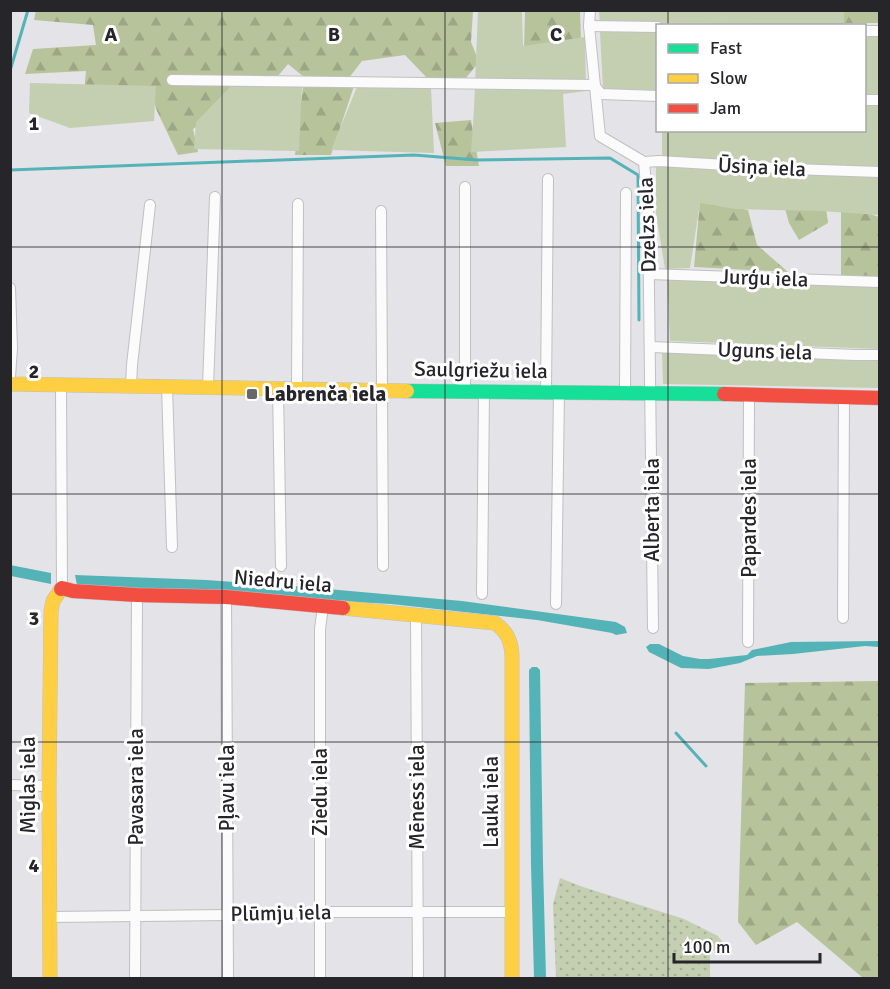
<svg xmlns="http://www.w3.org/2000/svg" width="890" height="989" font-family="Signika,sans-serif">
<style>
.grass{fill:url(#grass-dots)}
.forest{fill:url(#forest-firs)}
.garden{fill:#c4ceb0}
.water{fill:#54b3b7}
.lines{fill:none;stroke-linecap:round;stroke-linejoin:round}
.stream{stroke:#54b3b7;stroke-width:3}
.street-casing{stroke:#c0c0c3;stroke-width:12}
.fast-casing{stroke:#c0c0c3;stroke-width:15}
.slow-casing{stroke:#c0c0c3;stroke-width:15}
.jam-casing{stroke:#c0c0c3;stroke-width:15}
.street{stroke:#fbfbfc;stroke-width:10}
.fast{stroke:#16e098;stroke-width:14}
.slow{stroke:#ffcf43;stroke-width:14}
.jam{stroke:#f24e42;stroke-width:14}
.grid{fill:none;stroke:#262529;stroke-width:1.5;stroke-opacity:0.55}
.poi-dot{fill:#68686c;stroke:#fff;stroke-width:2}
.labels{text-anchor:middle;stroke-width:6;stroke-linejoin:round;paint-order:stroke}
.street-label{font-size:21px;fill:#262529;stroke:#fff}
.poi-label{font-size:21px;font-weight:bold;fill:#262529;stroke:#fff;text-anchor:start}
.grid-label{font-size:20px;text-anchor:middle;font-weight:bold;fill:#262529;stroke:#fff;stroke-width:6;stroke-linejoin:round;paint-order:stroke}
</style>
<defs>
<pattern id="grass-dots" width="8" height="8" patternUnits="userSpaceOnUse" patternTransform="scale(1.5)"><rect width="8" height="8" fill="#c4ceb0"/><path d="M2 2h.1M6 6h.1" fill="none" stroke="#a8b197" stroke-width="1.8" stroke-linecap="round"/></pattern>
<pattern id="forest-firs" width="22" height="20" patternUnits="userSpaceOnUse" patternTransform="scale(1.5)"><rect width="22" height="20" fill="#b7c39a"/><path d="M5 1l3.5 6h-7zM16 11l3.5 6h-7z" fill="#9da785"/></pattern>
</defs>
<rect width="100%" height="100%" fill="#e3e3e8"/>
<path class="grass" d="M560,878L583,887L684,919L718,936L725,945L710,952V978H556L553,904Z"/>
<g class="forest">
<path d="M36,10L473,11L471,42L479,62L461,84L428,79L405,55L362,61L348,79L304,77L288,64L278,76L193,129L198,152L178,155L157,111L150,88L84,94L86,71L25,74L33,49L96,45L93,25L34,20Z"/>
<path d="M525,11H580L581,41L524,50Z"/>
<path d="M825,11H879V23H823Z"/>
<path d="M303,86H354L331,155H295Z"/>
<path d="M471,120L479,166H446L435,123Z"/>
<path d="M700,201L748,210L757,245L788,272L694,267Z"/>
<path d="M783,201L826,208L828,223L799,240L789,223Z"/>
<path d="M841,204L879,217V277L841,275Z"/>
<path d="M879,681V978H863L797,922L756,945L738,922L745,683Z"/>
</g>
<g class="garden">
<path d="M478,11H522L523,46L585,37L586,91L563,94L566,147L471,152L474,109Z"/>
<path d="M599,11H844V25L600,22Z"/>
<path d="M600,32H657V90L603,89Z"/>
<rect x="865" y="36" width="14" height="60"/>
<path d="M30,83L156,86L154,121L70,128L29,113Z"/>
<path d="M233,84L302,85L299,151L194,149L196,122Z"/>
<path d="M357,87L431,88L434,153L331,150Z"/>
<path d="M865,105H879V169L662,156V131L864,130Z"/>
<path d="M656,164L879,175V215L820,211L735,209L700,203L690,268L665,269L656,213Z"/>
<path d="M667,277L879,286V349L670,341Z"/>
<path d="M662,350L879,358V388L663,384Z"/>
</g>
<g class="water">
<path d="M10,565L51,573V584L11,576Z"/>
<path d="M75,575L206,580L294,586L462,601L616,622L625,627L627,633L616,635L612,633L537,620L391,604L105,588L77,585Z"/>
<path d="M880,641L879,647L865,646L793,654L757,656L740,663L709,669L681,668L649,652L646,647L650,644H659L683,656L700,659H709L747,655L752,650L791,642Z"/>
<path d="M532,667H537L540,670L543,864L546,978H534L531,865L529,673V670Z"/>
</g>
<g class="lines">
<g class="stream">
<path d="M10,71L28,10"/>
<path d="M10,170L414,155L477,160L610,158L638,175L639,320"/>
<path d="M676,733L706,766"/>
</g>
<g class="street-casing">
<g id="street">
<path d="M590,10L589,26L600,136L644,162"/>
<path d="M589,26L658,27"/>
<path d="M864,31H880"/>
<path d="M172,80L594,85L601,94L658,96"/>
<path d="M864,100H880"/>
<path d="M644,162L648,208L653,628"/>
<path d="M644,162L659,161L791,169L880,172"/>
<path d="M381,211L383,566"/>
<path d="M649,274L880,282"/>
<path d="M10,288L12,348L10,377"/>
<path d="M651,347L855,355H880"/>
<path d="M61,384L62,588"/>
<path d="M131,386L132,365L150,205"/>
<path d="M167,386L172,547"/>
<path d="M208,387L215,197"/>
<path d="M278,388L281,566"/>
<path d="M297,388L298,204"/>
<path d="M465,391V187"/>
<path d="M546,392L548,179"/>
<path d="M625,392L626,193"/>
<path d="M482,594L484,391"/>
<path d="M226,597L228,978"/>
<path d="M556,604L559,392"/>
<path d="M416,615L418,978"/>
<path d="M843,618L844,397"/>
<path d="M748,642L749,394"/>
<path d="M10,785L49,786"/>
<path d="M50,917L228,915L320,912H512"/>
<path d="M135,978L137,595"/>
<path d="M320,978V629L323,606"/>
</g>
</g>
<g class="fast-casing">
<path id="fast" d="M407,391L724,394"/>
</g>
<g class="slow-casing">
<g id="slow">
<path d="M10,384L407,391"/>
<path d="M343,608L495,623C507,632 511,640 512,655V978"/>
<path d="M50,978L49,786L51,611L53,601L61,589"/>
</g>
</g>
<g class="jam-casing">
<g id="jam">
<path d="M724,394L880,398"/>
<path d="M61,589L62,588L73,591L137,595L226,597L343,608"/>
</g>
</g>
<use href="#street" class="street"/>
<use href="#fast" class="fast"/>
<use href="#slow" class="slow"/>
<use href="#jam" class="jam"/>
</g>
<path class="grid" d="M222,10V978M445,10V978M668,10V26M668,130V978M10,247H880M10,494H880M10,742H880"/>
<rect class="poi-dot" x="246" y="388" width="12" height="12" rx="3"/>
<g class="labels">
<g class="street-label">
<text transform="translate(762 167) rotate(3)" y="7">Ūsiņa iela</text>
<text transform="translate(647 225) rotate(-92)" y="7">Dzelzs iela</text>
<text transform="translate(764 278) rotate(2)" y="7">Jurģu iela</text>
<text transform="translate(765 351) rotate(2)" y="7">Uguns iela</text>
<text transform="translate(481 370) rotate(1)" y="7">Saulgriežu iela</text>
<text transform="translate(652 510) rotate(-90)" y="7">Alberta iela</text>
<text transform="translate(749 518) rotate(-90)" y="7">Papardes iela</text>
<text transform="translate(283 581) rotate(5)" y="7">Niedru iela</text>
<text transform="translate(28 785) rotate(-90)" y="7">Miglas iela</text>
<text transform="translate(136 787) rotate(-90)" y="7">Pavasara iela</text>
<text transform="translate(227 788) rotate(-90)" y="7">Pļavu iela</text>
<text transform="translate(320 792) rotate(-90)" y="7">Ziedu iela</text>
<text transform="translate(417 797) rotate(-90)" y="7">Mēness iela</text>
<text transform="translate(491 802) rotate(-90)" y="7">Lauku iela</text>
<text transform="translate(281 913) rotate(-1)" y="7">Plūmju iela</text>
</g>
<g class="poi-label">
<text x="264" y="401">Labrenča iela</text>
</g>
</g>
<g class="grid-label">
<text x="111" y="41">A</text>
<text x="334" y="41">B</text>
<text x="556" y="41">C</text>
<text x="34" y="130">1</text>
<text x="34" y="378">2</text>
<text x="34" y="625">3</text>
<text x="34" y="872">4</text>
</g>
<rect width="890" height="989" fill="none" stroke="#262529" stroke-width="24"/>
<rect x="656" y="24" width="210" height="108" fill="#ffffff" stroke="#a8a8a9" stroke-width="1.5"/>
<rect x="668" y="44" width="30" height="9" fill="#16e098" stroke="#a8a8a9" stroke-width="1.5"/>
<text x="710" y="54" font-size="18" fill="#262529">Fast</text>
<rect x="668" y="74" width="30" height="9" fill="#ffcf43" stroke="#a8a8a9" stroke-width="1.5"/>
<text x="710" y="84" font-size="18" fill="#262529">Slow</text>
<rect x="668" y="104" width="30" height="9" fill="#f24e42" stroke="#a8a8a9" stroke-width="1.5"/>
<text x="710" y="114" font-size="18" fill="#262529">Jam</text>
<path d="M674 953v9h146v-9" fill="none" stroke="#262529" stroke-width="3"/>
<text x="683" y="953" font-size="18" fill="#262529" stroke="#ffffff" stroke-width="4.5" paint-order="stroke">100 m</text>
</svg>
